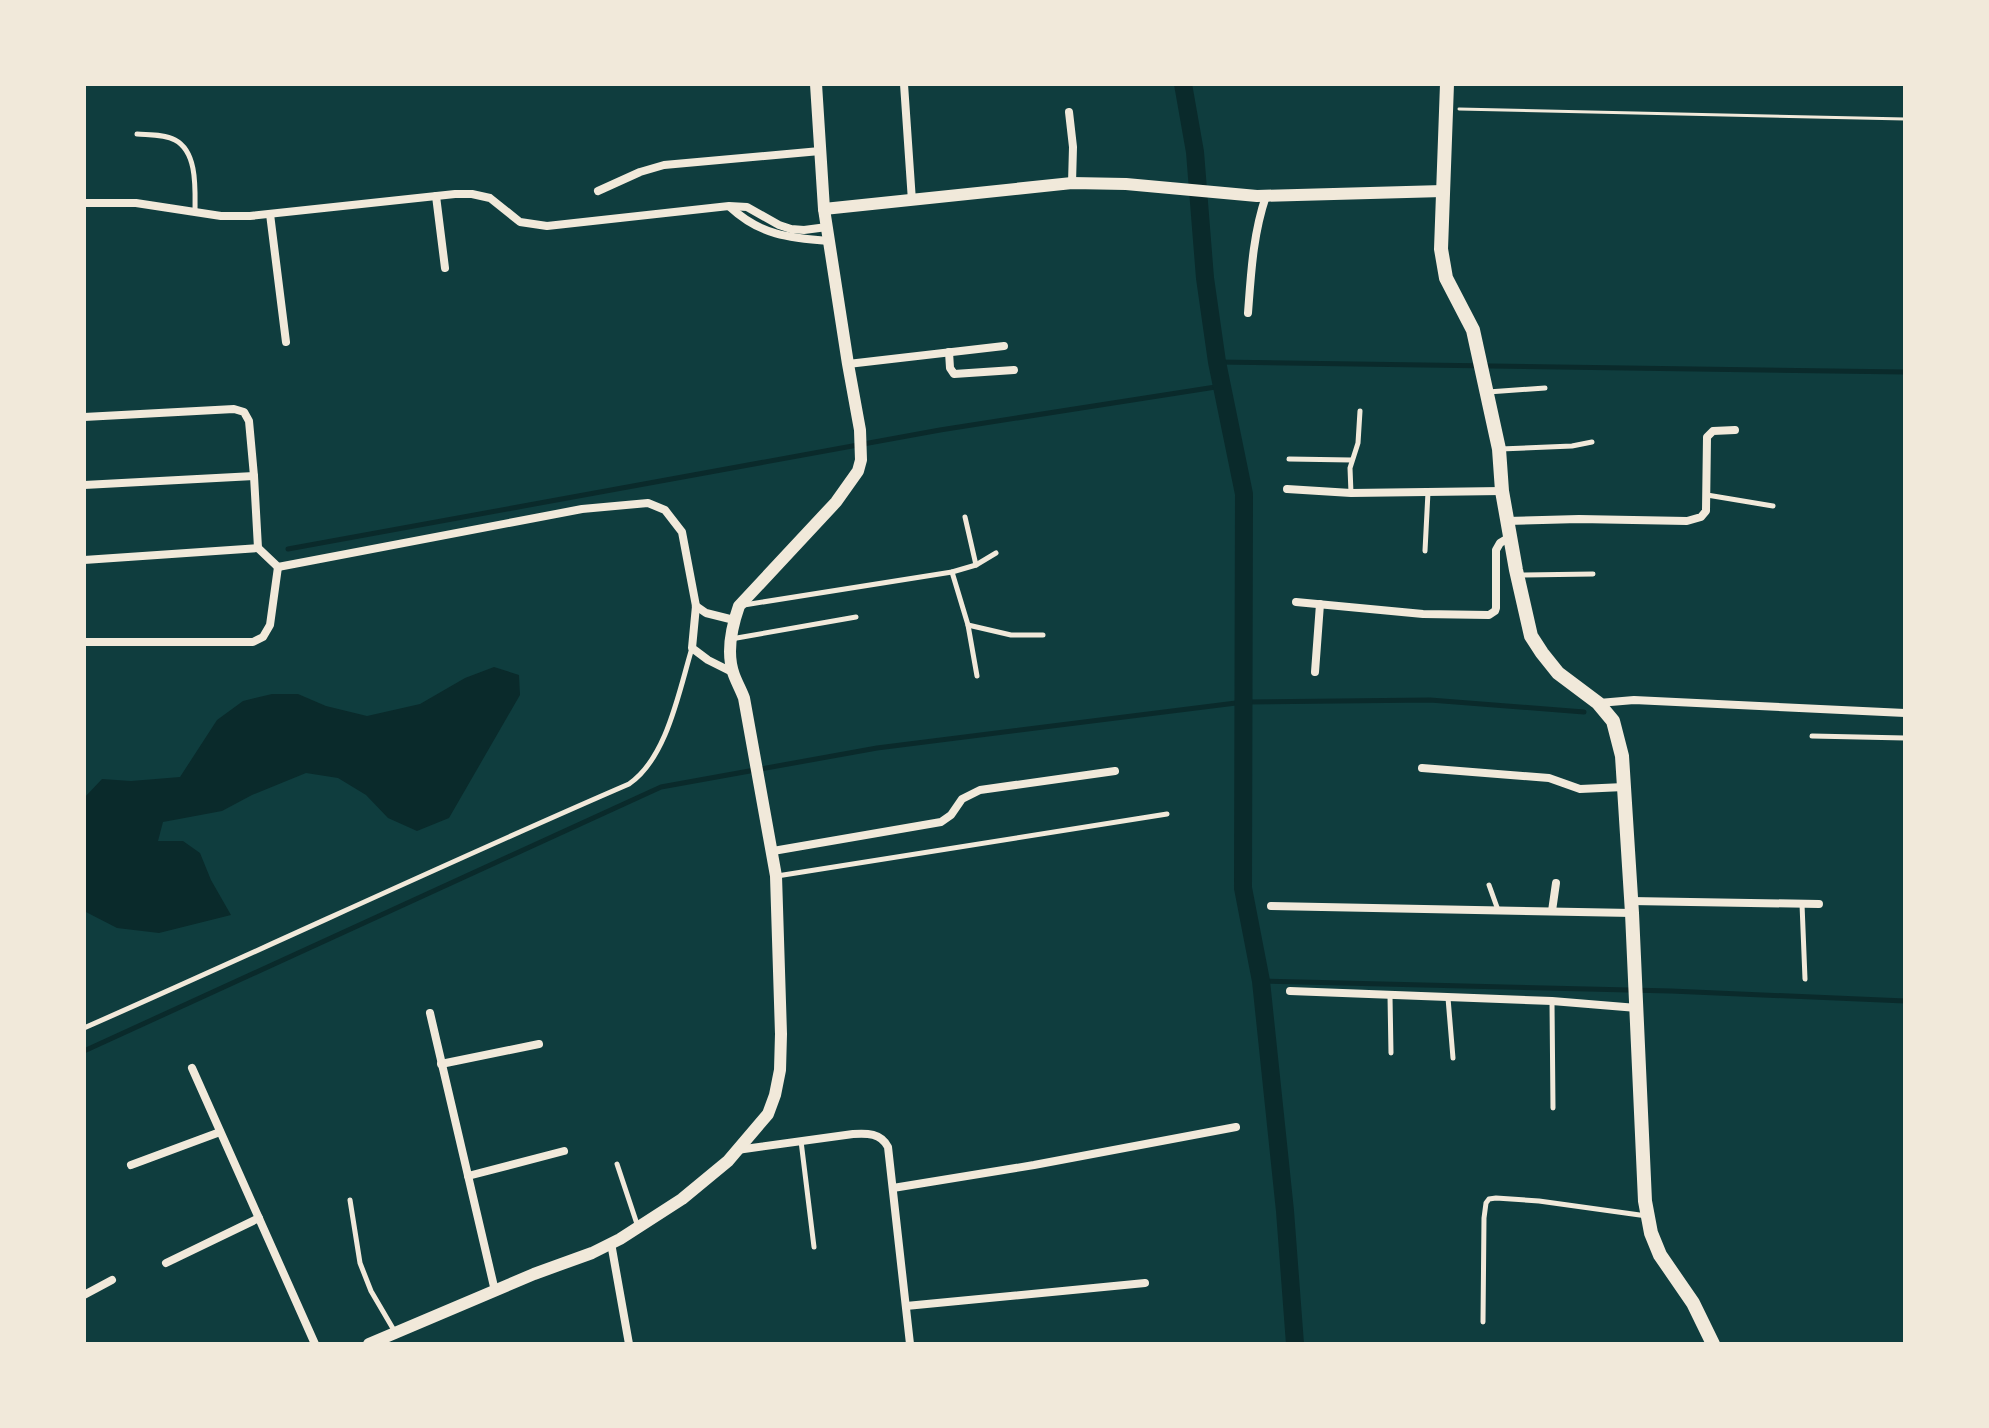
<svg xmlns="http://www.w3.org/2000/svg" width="1989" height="1428" font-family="'Libre Baskerville',serif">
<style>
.water{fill:#0a2a2b}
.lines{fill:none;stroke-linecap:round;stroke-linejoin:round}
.stream{stroke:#0a2a2b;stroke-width:5}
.canal{stroke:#0a2a2b;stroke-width:18}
.path{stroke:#f1e9da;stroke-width:3}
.service{stroke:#f1e9da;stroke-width:5}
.minor{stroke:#f1e9da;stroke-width:8}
.tertiary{stroke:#f1e9da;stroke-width:12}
.secondary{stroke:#f1e9da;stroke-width:14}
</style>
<rect width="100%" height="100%" fill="#0f3d3e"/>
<path class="water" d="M494,667L519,675L520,695L449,818L417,831L388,818L366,795L338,778L306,773L252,795L222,811L163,822L158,841H183L200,853L211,880L231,915L159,933L117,928L84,911V798L102,779L131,781L180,777L217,720L243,701L272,694H298L326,706L367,716L420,704L465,678Z"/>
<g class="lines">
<g class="stream">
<path d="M1217,362L1905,372"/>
<path d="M288,549L940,430L1222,386"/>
<path d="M1261,981L1671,991L1905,1001"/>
<path d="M84,1051L661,787L877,748L1244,702L1430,700L1584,712"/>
</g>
<path class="canal" d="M1183,84L1195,152L1205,278L1217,362L1244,494L1243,888L1261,981L1285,1211L1295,1344"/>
<path class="path" d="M1459,109L1905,119"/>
<g class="service">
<path d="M137,134C149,135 164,134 175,140C198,152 195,190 195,212"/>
<path d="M1488,392L1545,388"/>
<path d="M1500,449L1572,446L1592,442"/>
<path d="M1289,459L1351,460"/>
<path d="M1351,493L1350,468L1358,443L1360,411"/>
<path d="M1707,495L1773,506"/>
<path d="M965,517L976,565"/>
<path d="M1425,551L1428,492"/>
<path d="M952,572L968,625L977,676"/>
<path d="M1518,575L1593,574"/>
<path d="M744,605L952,572L976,565L996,553"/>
<path d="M968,625L1011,635H1043"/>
<path d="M731,639L856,617"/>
<path d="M1812,736L1905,738"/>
<path d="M777,876L1167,814"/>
<path d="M1489,885L1498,910"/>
<path d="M1802,904L1805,979"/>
<path d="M1390,996L1391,1053"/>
<path d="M1448,998L1453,1058"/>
<path d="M1552,1002L1553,1108"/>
<path d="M84,1028C266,948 446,863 629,784C667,758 679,691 692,648"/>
<path d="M801,1141L814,1247"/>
<path d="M617,1164L638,1227"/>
<path d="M350,1200L360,1263L371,1291L395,1332"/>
<path d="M1483,1322L1484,1218L1486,1203L1489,1199L1496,1198L1539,1201L1647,1216"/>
</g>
<g class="minor">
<path d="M904,84L912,201"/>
<path d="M1069,112L1073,147L1072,183"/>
<path d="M598,191L640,172L664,165L820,151"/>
<path d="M436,196L445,268"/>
<path d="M84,203H136L221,216H250L455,194H472L490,198L520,222L547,226L729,206L747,207L779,225L791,229L804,230L827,227"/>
<path d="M730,207C760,235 789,238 829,241"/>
<path d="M270,214L286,342"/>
<path d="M1248,313C1251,273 1253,234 1266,196"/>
<path d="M949,352L950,368L954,374L1014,370"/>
<path d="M848,364L1004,346"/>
<path d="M84,417L234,409L244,412L249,421L254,476L258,548L278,567"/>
<path d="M84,485L254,476"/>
<path d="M1287,489L1351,493L1502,491"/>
<path d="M1507,521L1579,519L1687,521L1701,517L1706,511L1707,437L1713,431L1735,430"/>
<path d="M84,560L258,548"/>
<path d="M278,567L582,509L648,503L665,510L682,532L696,606L692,648L708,660L732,672"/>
<path d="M1296,602L1423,614L1489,615L1495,611L1496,608V550L1500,543L1510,537"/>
<path d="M696,606L706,613L734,620"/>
<path d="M84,642H253L263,637L270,625L278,567"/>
<path d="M1315,672L1320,604"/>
<path d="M1599,703L1634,700L1905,713"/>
<path d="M1422,768L1549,778L1580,789L1624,787"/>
<path d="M773,851L941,822L951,815L962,799L980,790L1115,771"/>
<path d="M1631,901L1819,904"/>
<path d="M1271,906L1632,913"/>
<path d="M1552,911L1556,883"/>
<path d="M1290,991L1552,1001L1637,1008"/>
<path d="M430,1013L495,1291"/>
<path d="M441,1064L539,1044"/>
<path d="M192,1068L315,1344"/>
<path d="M737,1150L853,1134C867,1133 881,1133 888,1147L910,1344"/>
<path d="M131,1165L220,1132"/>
<path d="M468,1176L564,1151"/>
<path d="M893,1188L1034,1165L1236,1127"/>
<path d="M611,1243L629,1344"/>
<path d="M166,1263L259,1218"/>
<path d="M84,1295L112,1280"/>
<path d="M906,1306L1145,1283"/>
</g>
<g class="tertiary">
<path d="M824,209L1072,183L1126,184L1257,196L1443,191"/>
<path d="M369,1344L534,1274L592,1253L620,1239L682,1199L728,1161L768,1114L775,1095L780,1070L781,1034L776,876L744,698C741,690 737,683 734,675C726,654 732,626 739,606L836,502L858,471L861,460L860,430L848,364L824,209L816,84"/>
</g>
<path class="secondary" d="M1447,84L1441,249L1446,278L1473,330L1499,449L1502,491L1516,570L1531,636L1542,653L1558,673L1598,703L1613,721L1622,756L1632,913L1645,1201L1651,1233L1660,1255L1693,1303L1713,1344"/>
</g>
<rect width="1989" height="1428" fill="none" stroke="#f1e9da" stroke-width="172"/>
</svg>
